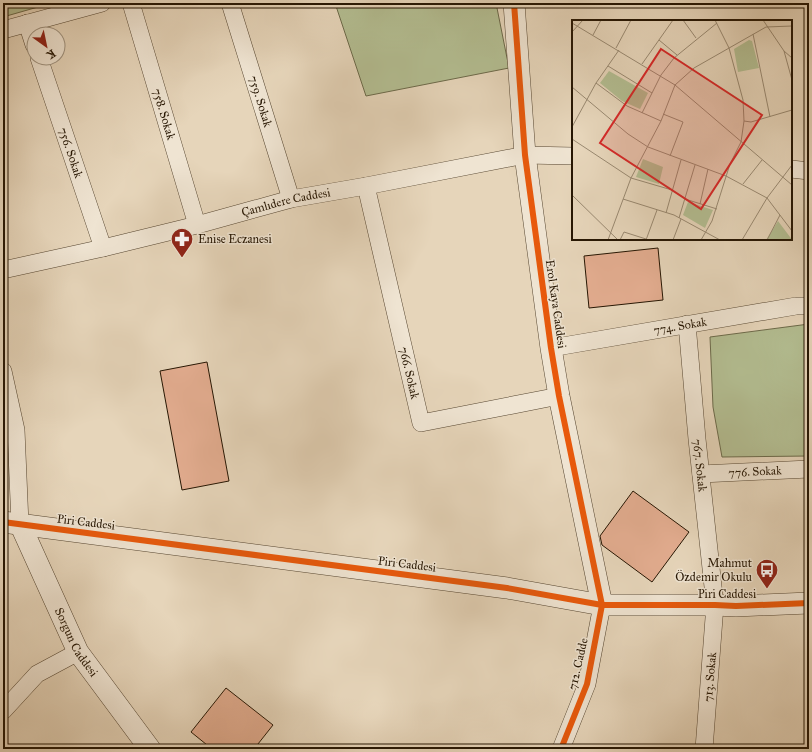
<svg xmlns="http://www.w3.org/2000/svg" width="812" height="752" font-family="'IM FELL Great Primer',serif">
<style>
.green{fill:#b3bd91;stroke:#6c6a4a}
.building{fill:#e2ac8f;stroke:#261603}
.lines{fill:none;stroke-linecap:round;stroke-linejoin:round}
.minor-casing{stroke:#564631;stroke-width:18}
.tertiary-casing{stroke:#564631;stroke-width:22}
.minor{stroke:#efe4d2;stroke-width:17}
.tertiary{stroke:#efe4d2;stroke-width:21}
.cycleway-casing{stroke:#efe4d2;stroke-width:8}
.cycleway{stroke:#e8590c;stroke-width:6}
.labels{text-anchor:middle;stroke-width:3;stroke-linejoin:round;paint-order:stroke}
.street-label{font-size:12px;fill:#261603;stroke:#efe4d2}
.poi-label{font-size:12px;fill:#261603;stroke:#efe4d2;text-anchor:start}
.inset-road{fill:none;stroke:#998971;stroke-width:1}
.view{fill:#d62828;fill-opacity:0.15;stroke:#d62828;stroke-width:2}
.inset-edge{fill:none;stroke:#261603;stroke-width:2}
</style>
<rect width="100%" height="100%" fill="#e6d5ba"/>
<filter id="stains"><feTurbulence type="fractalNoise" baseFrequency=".005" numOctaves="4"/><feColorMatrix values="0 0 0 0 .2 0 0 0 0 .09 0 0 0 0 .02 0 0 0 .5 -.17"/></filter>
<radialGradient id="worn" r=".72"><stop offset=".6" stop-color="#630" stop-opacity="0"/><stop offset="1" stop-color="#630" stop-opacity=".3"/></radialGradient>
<g class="green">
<path d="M3,3H52L3,17Z"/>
<path d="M335,3H496L509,68L366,96Z"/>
<path d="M809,324V456L722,457L713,407L710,337Z"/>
</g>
<g class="building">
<path d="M658,248L663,300L589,308L584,256Z"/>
<path d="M207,362L229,481L182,490L160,371Z"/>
<path d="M633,491L689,532L652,582L602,545L600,536Z"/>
<path d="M226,688L273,725L254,749H212L191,732Z"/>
</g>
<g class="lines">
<g class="minor-casing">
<g id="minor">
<path id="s1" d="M131,3L197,225"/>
<path id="s2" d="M230,3L291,199"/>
<path d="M27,23L34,45"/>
<path d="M3,30L102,3"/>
<path id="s3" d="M39,58L103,248"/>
<path d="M791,169L809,171"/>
<path id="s4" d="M366,186L421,423L559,396"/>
<path id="s5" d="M3,270L103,248L197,225L291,199L366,186L525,155L573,156"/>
<path id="s6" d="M687,324L697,439L715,605L704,749"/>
<path id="s7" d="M551,348L796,306H809"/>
<path d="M3,371L16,430L20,524"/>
<path id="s8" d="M701,474L809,469"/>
<path d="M3,711L37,674L78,652"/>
<path d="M561,749L587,684L602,605"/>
</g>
</g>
<g class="tertiary-casing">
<g id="tertiary">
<path d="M514,3L525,155L551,348L559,396L602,605"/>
<path d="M3,522L507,588L602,605H715L736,606L809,603"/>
<path id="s9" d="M20,524L78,652L150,749"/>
</g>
</g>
<use href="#minor" class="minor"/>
<use href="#tertiary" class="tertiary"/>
<g class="cycleway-casing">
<g id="cycleway">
<path d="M514,3L525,155L551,348L559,396L602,605L587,684L561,749"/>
<path d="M3,522L507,588L602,605H715L736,606L809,603"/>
</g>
</g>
<use href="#cycleway" class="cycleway"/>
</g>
<defs>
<g id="pharmacy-pin" transform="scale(1.15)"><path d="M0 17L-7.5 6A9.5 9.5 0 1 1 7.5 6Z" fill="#8f2418" stroke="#efe4d2"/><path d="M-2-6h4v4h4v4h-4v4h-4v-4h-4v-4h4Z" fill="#fff"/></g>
<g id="bus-pin" transform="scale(1.15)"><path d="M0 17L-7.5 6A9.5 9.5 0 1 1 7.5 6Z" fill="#8f2418" stroke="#efe4d2"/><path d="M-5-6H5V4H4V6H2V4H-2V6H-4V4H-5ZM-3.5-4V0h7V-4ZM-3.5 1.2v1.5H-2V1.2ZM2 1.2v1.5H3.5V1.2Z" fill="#fff"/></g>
</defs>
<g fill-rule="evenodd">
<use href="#pharmacy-pin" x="182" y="239"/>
<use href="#bus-pin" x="767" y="570"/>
</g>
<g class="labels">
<g class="street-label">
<text dy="4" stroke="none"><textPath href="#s2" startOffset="103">759. Sokak</textPath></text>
<text dy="4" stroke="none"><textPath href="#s1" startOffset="116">758. Sokak</textPath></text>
<text dy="4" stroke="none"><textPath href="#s3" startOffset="100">756. Sokak</textPath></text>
<text dy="4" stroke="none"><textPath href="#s5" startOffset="291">Çamlıdere Caddesi</textPath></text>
<text transform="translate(556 304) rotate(82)" y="4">Erol Kaya Caddesi</text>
<text dy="4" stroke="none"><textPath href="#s7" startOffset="131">774. Sokak</textPath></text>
<text dy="4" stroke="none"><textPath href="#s4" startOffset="192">766. Sokak</textPath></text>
<text dy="4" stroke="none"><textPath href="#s6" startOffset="142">767. Sokak</textPath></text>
<text dy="4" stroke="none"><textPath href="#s8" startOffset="54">776. Sokak</textPath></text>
<text transform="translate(86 522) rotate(7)" y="4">Piri Caddesi</text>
<text transform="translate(407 564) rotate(7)" y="4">Piri Caddesi</text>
<text x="727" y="598">Piri Caddesi</text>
<text dy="4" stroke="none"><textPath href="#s9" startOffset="131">Sorgun Caddesi</textPath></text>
<text transform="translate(578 664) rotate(-77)" y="4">712. Cadde</text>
<text transform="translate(710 677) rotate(-85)" y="4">713. Sokak</text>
</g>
<g class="poi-label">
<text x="198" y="243">Enise Eczanesi</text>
<text x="752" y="567" text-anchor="end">Mahmut<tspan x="752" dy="14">Özdemir Okulu</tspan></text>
</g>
</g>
<g transform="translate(572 20)">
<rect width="220" height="220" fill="#e6d5ba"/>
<path d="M177,20L180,21L187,48L166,52L162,29ZM37,51L76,73L68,89L50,81L28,63ZM71,139L91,147L87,164L64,157ZM116,182L141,190L133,208L111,195ZM206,201L218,217L220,220H194Z" fill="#b3bd91"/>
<path class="inset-road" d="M111,0L124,18M191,0L212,31L220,38M0,3L103,65L220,165M0,12L11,0M181,14L198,97M21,15L29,0M87,20L105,35M44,28L59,0M212,31L220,60M70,44L101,0M36,46L80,73M24,63L55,86L89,101M0,67L56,114L76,127L154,156L195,178L220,211M70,93L89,55L102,38L145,3M91,94L111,102L98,136M172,101L179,102L220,90M0,107L24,63L47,30M0,119L59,158L100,170M171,164L190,140M0,175L46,220M51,179L102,195L148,220M113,179L145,189M128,184L136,149M94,193L109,140M107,198L123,145M36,220L59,158L89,101L103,65L122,48L194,7L220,6M48,220L52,212L74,219M74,220L85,190M101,220L109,199M129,220L140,201L158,144L169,122L172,101L171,80L157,28L143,0M170,220L195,178L220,145M195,220L208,195"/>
<path class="view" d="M89,29L190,95L129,189L28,123Z"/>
<rect width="220" height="220" class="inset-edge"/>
</g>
<rect width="812" height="752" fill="none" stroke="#e6d5ba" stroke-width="16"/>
<rect x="4" y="4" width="804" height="744" fill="none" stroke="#261603" stroke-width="2"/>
<rect x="8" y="8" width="796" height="736" fill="none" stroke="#261603"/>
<g transform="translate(46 46) rotate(147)"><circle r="19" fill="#efe4d2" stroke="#9f927f"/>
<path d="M0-3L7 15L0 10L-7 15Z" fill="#8f2418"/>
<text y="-6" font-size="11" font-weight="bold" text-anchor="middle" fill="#261603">K</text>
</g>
<rect width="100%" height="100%" filter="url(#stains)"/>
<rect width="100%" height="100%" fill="url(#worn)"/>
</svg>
